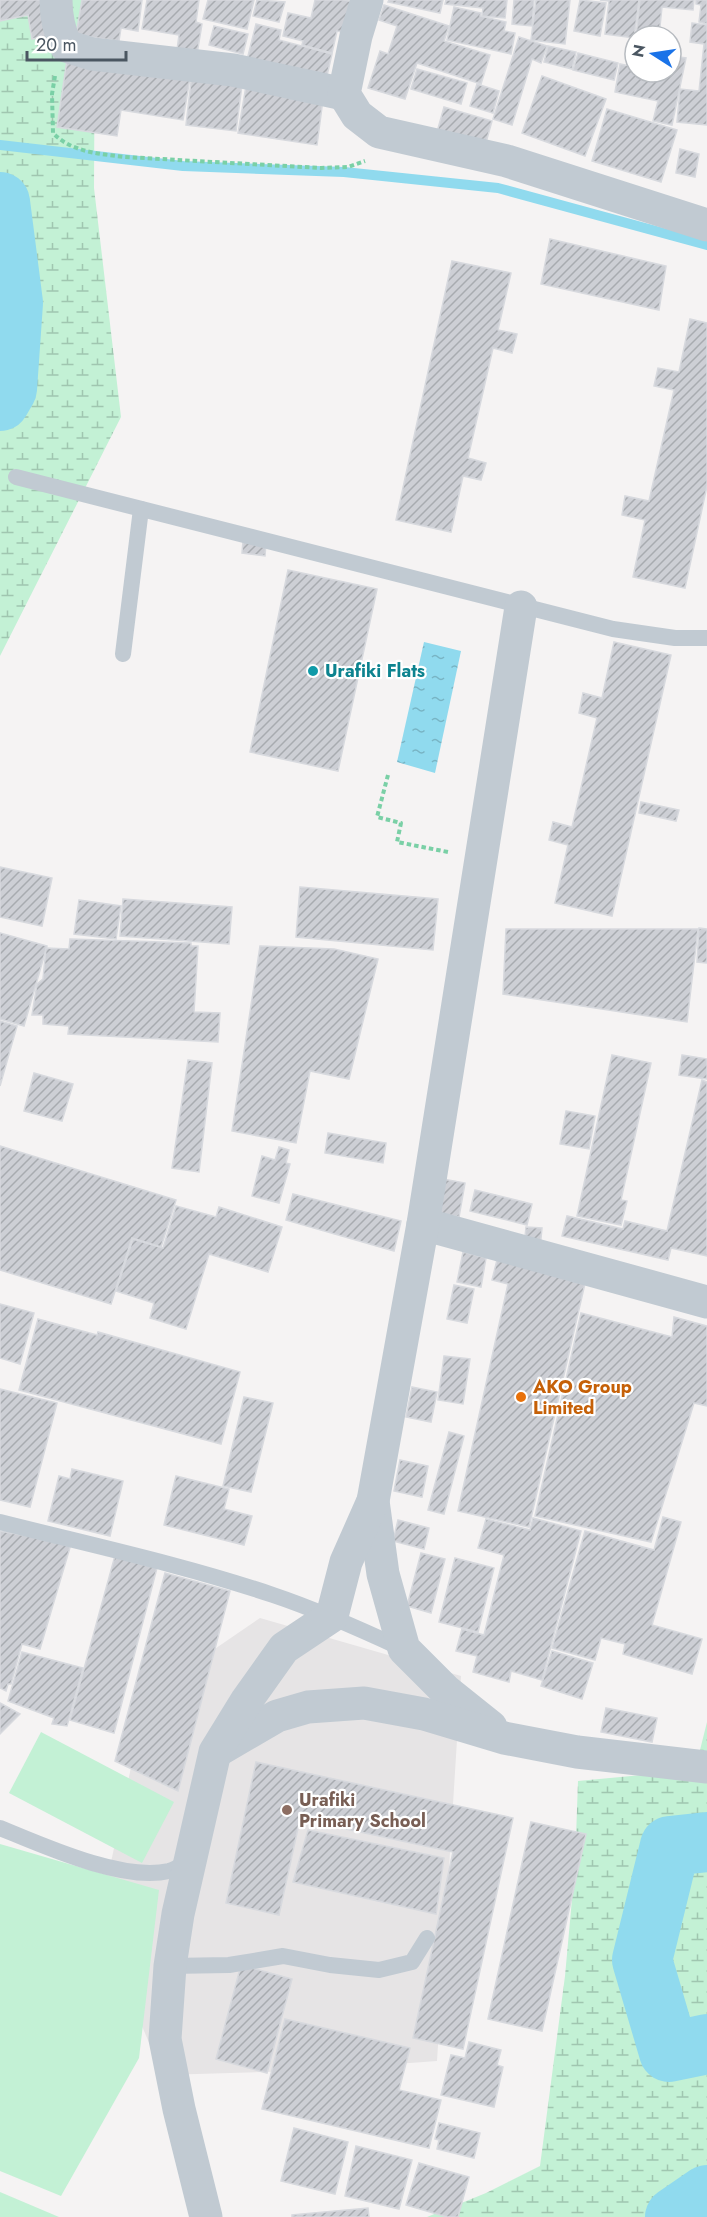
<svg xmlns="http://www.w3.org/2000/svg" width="707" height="2217" font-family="Jost,sans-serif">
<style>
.education{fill:#e6e4e5}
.grass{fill:#c3f1d5}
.wetland{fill:url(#wetland-marsh)}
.water{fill:url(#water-ripples)}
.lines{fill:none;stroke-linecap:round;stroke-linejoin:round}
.stream{stroke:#90daee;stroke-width:10}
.river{stroke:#90daee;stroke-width:60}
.building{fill:url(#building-hatch);stroke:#d7d9de;stroke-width:1.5}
.path{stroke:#7ad0a6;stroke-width:4;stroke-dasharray:4.5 3;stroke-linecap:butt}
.service{stroke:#c1cad2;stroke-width:16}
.minor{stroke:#c1cad2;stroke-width:33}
.culture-dot{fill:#0f9aa8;stroke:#fff;stroke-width:2}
.food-dot{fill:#e8710a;stroke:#fff;stroke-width:2}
.education-dot{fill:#8d6e63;stroke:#fff;stroke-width:2}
.labels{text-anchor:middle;stroke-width:4.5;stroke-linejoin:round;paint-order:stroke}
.culture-label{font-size:18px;font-weight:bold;fill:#0d838f;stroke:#fff;text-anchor:start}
.food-label{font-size:18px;font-weight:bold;fill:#c56008;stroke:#fff;text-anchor:start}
.education-label{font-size:18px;font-weight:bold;fill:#785e54;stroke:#fff;text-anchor:start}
</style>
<defs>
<pattern id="wetland-marsh" width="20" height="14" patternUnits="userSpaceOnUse" patternTransform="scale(1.5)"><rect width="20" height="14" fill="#c3f1d5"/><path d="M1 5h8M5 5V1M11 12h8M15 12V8" fill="none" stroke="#a0c6b0"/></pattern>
<pattern id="water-ripples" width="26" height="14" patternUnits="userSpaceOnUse" patternTransform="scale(1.5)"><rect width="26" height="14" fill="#90daee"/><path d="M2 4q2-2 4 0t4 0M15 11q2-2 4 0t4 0" fill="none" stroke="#78b4c4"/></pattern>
<pattern id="building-hatch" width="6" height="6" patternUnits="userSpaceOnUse" patternTransform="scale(1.5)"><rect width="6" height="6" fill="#cdcfd5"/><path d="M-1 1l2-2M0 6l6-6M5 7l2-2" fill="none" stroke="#a8abb0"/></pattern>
</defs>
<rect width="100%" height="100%" fill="#f5f3f3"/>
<path class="education" d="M260,1618L461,1676L437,2061L301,2071L163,2075L98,1924L146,1696Z"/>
<g class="grass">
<path d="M41,1732L174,1802L142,1863L9,1793Z"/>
<path d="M0,1844L159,1890L139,2058L61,2196L0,2171Z"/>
<path d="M0,2192L59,2217H0Z"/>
</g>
<g class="wetland">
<path d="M0,0H95L94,188L121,417L0,656Z"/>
<path d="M707,1722V2217H427L486,2193L540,2166L565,1976L575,1866L578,1781L695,1770Z"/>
</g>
<path class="water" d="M424,642L461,651L435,773L397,762Z"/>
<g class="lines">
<path class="stream" d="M0,145L183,166L344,172L498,188L707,245"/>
<g class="river">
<path d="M0,202L13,303L7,389L0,401"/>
<path d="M707,1842L670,1846L642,1960L669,2052L707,2044"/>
<path d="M675,2217L707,2195"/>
</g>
</g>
<g class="building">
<path d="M0,0H46L52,35L32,39L28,15L0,21Z"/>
<path d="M82,0H142L138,31L121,28L119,41L76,35Z"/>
<path d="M147,0H199L196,22L202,24L197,54L177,50L179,35L142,29Z"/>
<path d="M208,0H254L247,29L203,19Z"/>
<path d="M257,0L285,2L279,22L253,16Z"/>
<path d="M315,0H344L354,2L347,33L337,31L332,53L302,45L303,41L283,36L288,13L311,18Z"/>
<path d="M389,0H443L440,13L388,2Z"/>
<path d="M446,0H507L505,18L482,16L483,8L445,4Z"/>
<path d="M514,0H534L532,26L512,24Z"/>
<path d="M536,0H570L565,44L531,40Z"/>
<path d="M580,0L606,3L600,36L574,31Z"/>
<path d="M600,0H639L634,38L605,34L609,1Z"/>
<path d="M640,0H694L693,10L662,7L659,36H636Z"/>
<path d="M696,0H707V24L699,22L701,5L696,4Z"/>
<path d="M384,5L449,26L444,41L490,55L481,84L417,63L405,99L368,88L380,51L388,54L397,26L379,20Z"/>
<path d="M454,7L481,13L480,16L506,22L504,31L515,33L511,54L447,40Z"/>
<path d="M692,23L707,25V125L677,122L680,89L699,91L704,44L690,42Z"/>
<path d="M256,24L281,30L279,40L332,54L325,84L246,64Z"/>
<path d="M214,26L248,34L243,54L209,45Z"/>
<path d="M519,37L547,46L541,63L532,59L512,125L493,119Z"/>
<path d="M548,46L576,52L572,69L544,62Z"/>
<path d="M68,53L191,72L183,120L121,110L117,136L57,127Z"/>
<path d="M578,53L618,63L614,80L573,70Z"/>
<path d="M671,56L686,58L672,125L653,121L658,101L615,92L620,64L635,67V72L666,73L671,72Z"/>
<path d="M417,69L467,83L461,104L411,89Z"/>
<path d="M192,73L242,85L236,131L186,125Z"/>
<path d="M542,76L606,99L585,156L522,133Z"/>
<path d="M247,80L324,92L317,145L238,133Z"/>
<path d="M477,84L499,91L493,113L470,106Z"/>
<path d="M444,107L492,121L485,146L437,132Z"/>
<path d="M607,109L677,130L661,182L592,161Z"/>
<path d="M680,149L699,154L695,177L676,173Z"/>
<path d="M550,239L666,266L659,310L541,284Z"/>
<path d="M452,261L511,273L498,330L517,334L512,353L493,348L468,458L486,463L481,480L463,476L451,532L396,520Z"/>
<path d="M690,319L707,323V486L685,588L633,577L645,520L622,515L625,496L649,501L674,390L654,386L658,368L679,372Z"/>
<path d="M243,541L266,543L265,556L242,553Z"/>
<path d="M288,570L377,589L338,771L250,752Z"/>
<path d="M614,642L671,655L612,916L555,903L568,845L549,840L553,822L572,827L597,718L579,713L583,693L602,698Z"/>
<path d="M641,802L679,810L676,821L639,813Z"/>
<path d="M0,867L52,878L42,926L0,917Z"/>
<path d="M300,887L438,899L433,950L296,937Z"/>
<path d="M123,899L232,907L229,944L120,936Z"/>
<path d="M79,900L121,906L116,939L74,934Z"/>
<path d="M699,928L707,929V963L697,962Z"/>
<path d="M506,929H698L687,1022L503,994Z"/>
<path d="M0,933L47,946L24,1026L0,1019Z"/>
<path d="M70,939L191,943V946H198L194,1012L220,1013L218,1042L68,1034L69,1026L43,1024V1015H32L37,984L43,979L46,948L69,949Z"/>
<path d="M260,946L334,949L378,959L349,1079L310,1071L296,1143L232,1131Z"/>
<path d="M0,1021L17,1026L0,1086Z"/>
<path d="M612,1055L651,1063L621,1200L627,1201L621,1225L577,1216Z"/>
<path d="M682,1055L707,1059V1079L679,1075Z"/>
<path d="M188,1060L212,1063L199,1172L172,1168Z"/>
<path d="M34,1073L73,1084L62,1121L24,1111Z"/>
<path d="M702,1080L707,1082V1256L671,1248L668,1260L562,1236L567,1216L623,1229L625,1221L667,1231Z"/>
<path d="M566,1111L595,1116L589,1149L560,1144Z"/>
<path d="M328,1133L386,1143L383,1163L325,1153Z"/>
<path d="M0,1146L176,1200L161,1247L132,1238L111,1304L0,1270Z"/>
<path d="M279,1147L289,1150L286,1163L290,1164L279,1203L252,1196L262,1156L275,1160Z"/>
<path d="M443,1179L465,1183L459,1217L438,1213Z"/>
<path d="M475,1190L532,1204L527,1225L470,1211Z"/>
<path d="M293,1194L401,1221L394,1251L286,1220Z"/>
<path d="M176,1206L216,1217L219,1207L282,1227L268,1272L209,1254L186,1329L150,1318L154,1303L116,1291L133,1239L163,1248Z"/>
<path d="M526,1227L542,1228L540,1249L524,1247Z"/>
<path d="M463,1252L486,1258L481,1287L457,1282Z"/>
<path d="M497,1260L586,1279L529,1527L458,1511L508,1284L492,1280Z"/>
<path d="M454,1285L474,1289L467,1323L447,1319Z"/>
<path d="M0,1304L34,1313L20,1364L0,1358Z"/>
<path d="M581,1313L672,1337L674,1317L707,1326V1406L694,1403L651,1542L535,1516Z"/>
<path d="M38,1319L97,1335L98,1332L240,1372L221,1444L19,1390Z"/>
<path d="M444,1356L470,1359L463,1404L438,1400Z"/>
<path d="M412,1387L437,1392L431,1422L406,1417Z"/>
<path d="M0,1389L57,1403L30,1507L0,1500Z"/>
<path d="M244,1397L273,1403L251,1492L223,1486Z"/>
<path d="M449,1432L464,1436L444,1514L428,1510Z"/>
<path d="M400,1460L428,1466L422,1497L394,1491Z"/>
<path d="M72,1469L123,1481L110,1536L48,1521L59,1476L70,1479Z"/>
<path d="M176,1476L229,1489L224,1509L252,1516L244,1545L164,1525Z"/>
<path d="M663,1517L681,1522L652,1625L702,1639L692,1674L623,1654L625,1644L601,1638L595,1660L552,1648L585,1531L654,1550Z"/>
<path d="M533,1518L581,1531L542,1680L511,1671L509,1682L473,1672L477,1656L456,1651L462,1629L484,1635L504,1555L478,1548L486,1519L530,1530Z"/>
<path d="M398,1520L429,1528L424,1549L393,1541Z"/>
<path d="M0,1531L71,1544L40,1649L22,1644L11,1684H8L6,1691L0,1688Z"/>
<path d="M116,1552L158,1564L114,1733L70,1720Z"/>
<path d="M421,1553L445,1559L431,1613L407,1606Z"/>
<path d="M455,1558L494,1568L478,1632L439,1622Z"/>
<path d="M165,1573L230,1591L178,1791L115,1761Z"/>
<path d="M552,1651L593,1663L582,1699L541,1686Z"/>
<path d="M22,1652L83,1668L67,1726L52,1724L54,1718L8,1701Z"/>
<path d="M0,1703L20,1714L0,1734Z"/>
<path d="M606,1708L657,1718L652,1742L601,1732Z"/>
<path d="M256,1762L513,1818L463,2049L413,2038L453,1852L300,1819L279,1915L226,1903Z"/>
<path d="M531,1822L586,1834L542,2031L488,2019Z"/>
<path d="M308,1830L444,1858L436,1914L293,1882Z"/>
<path d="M241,1965L292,1979L267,2073L216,2059Z"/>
<path d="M285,2019L410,2048L399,2090L441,2100L429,2148L262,2109Z"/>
<path d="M469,2042L501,2050L497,2065L503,2067L494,2107L441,2095L451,2055L465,2058Z"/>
<path d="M439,2123L480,2133L474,2158L437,2149L439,2140L435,2139Z"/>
<path d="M294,2128L348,2142L335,2194L281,2181Z"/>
<path d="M356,2146L412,2160L399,2209L345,2196Z"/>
<path d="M419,2163L469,2177L458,2217H447L406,2205Z"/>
<path d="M368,2208L369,2217H292V2215Z"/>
</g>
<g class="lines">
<g class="path">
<path d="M55,76L52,94L53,133C71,152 100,154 125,157L321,168L348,167L365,161"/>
<path d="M388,775L377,817L401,823L397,842L448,852"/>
</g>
<g class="service">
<path d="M16,477L613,629L675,638H707"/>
<path d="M123,654L141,509"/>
<path d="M0,1522C91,1545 184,1565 273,1595C318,1610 360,1629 403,1649"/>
<path d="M0,1828C44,1846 123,1882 169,1871C176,1869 184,1864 190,1861"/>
<path d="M170,1966L229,1965L283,1956L330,1965L379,1970L412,1962L427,1938"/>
</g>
<g class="minor">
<path d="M56,0C56,16 59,31 66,46L92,54L233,70L344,94"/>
<path d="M367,0L356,36L344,94L357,115L379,132L507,161L707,225"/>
<path d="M423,1224L707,1302"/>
<path d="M373,1501L383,1574L404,1649L446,1691L491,1727"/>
<path d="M217,1751L277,1716L308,1707L364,1703L424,1714L504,1738L577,1752L707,1767"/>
<path d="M206,2217L179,2109L165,2039L170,1966L178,1914L215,1752L247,1700L284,1648L332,1616L346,1562L373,1501L423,1224L521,607"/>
</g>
</g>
<circle class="culture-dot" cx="313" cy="671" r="6"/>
<circle class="food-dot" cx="521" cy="1397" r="6"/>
<circle class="education-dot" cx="287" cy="1810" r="6"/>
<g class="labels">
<g class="culture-label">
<text x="325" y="677">Urafiki Flats</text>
</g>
<g class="food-label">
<text x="533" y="1393">AKO Group<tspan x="533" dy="21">Limited</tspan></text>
</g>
<g class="education-label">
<text x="299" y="1806">Urafiki<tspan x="299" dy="21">Primary School</tspan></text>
</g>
</g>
<g transform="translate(653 54) rotate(282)"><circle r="28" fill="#ffffff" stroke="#b7bbc0" stroke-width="1.5"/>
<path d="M0-4.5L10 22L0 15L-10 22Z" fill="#1a73e8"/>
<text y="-9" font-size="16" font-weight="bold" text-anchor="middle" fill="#4a5661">N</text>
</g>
<path d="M27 51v9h99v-9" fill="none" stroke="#4a5661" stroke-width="3"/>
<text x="36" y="51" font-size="18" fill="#4a5661" stroke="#ffffff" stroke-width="4.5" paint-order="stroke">20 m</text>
</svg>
